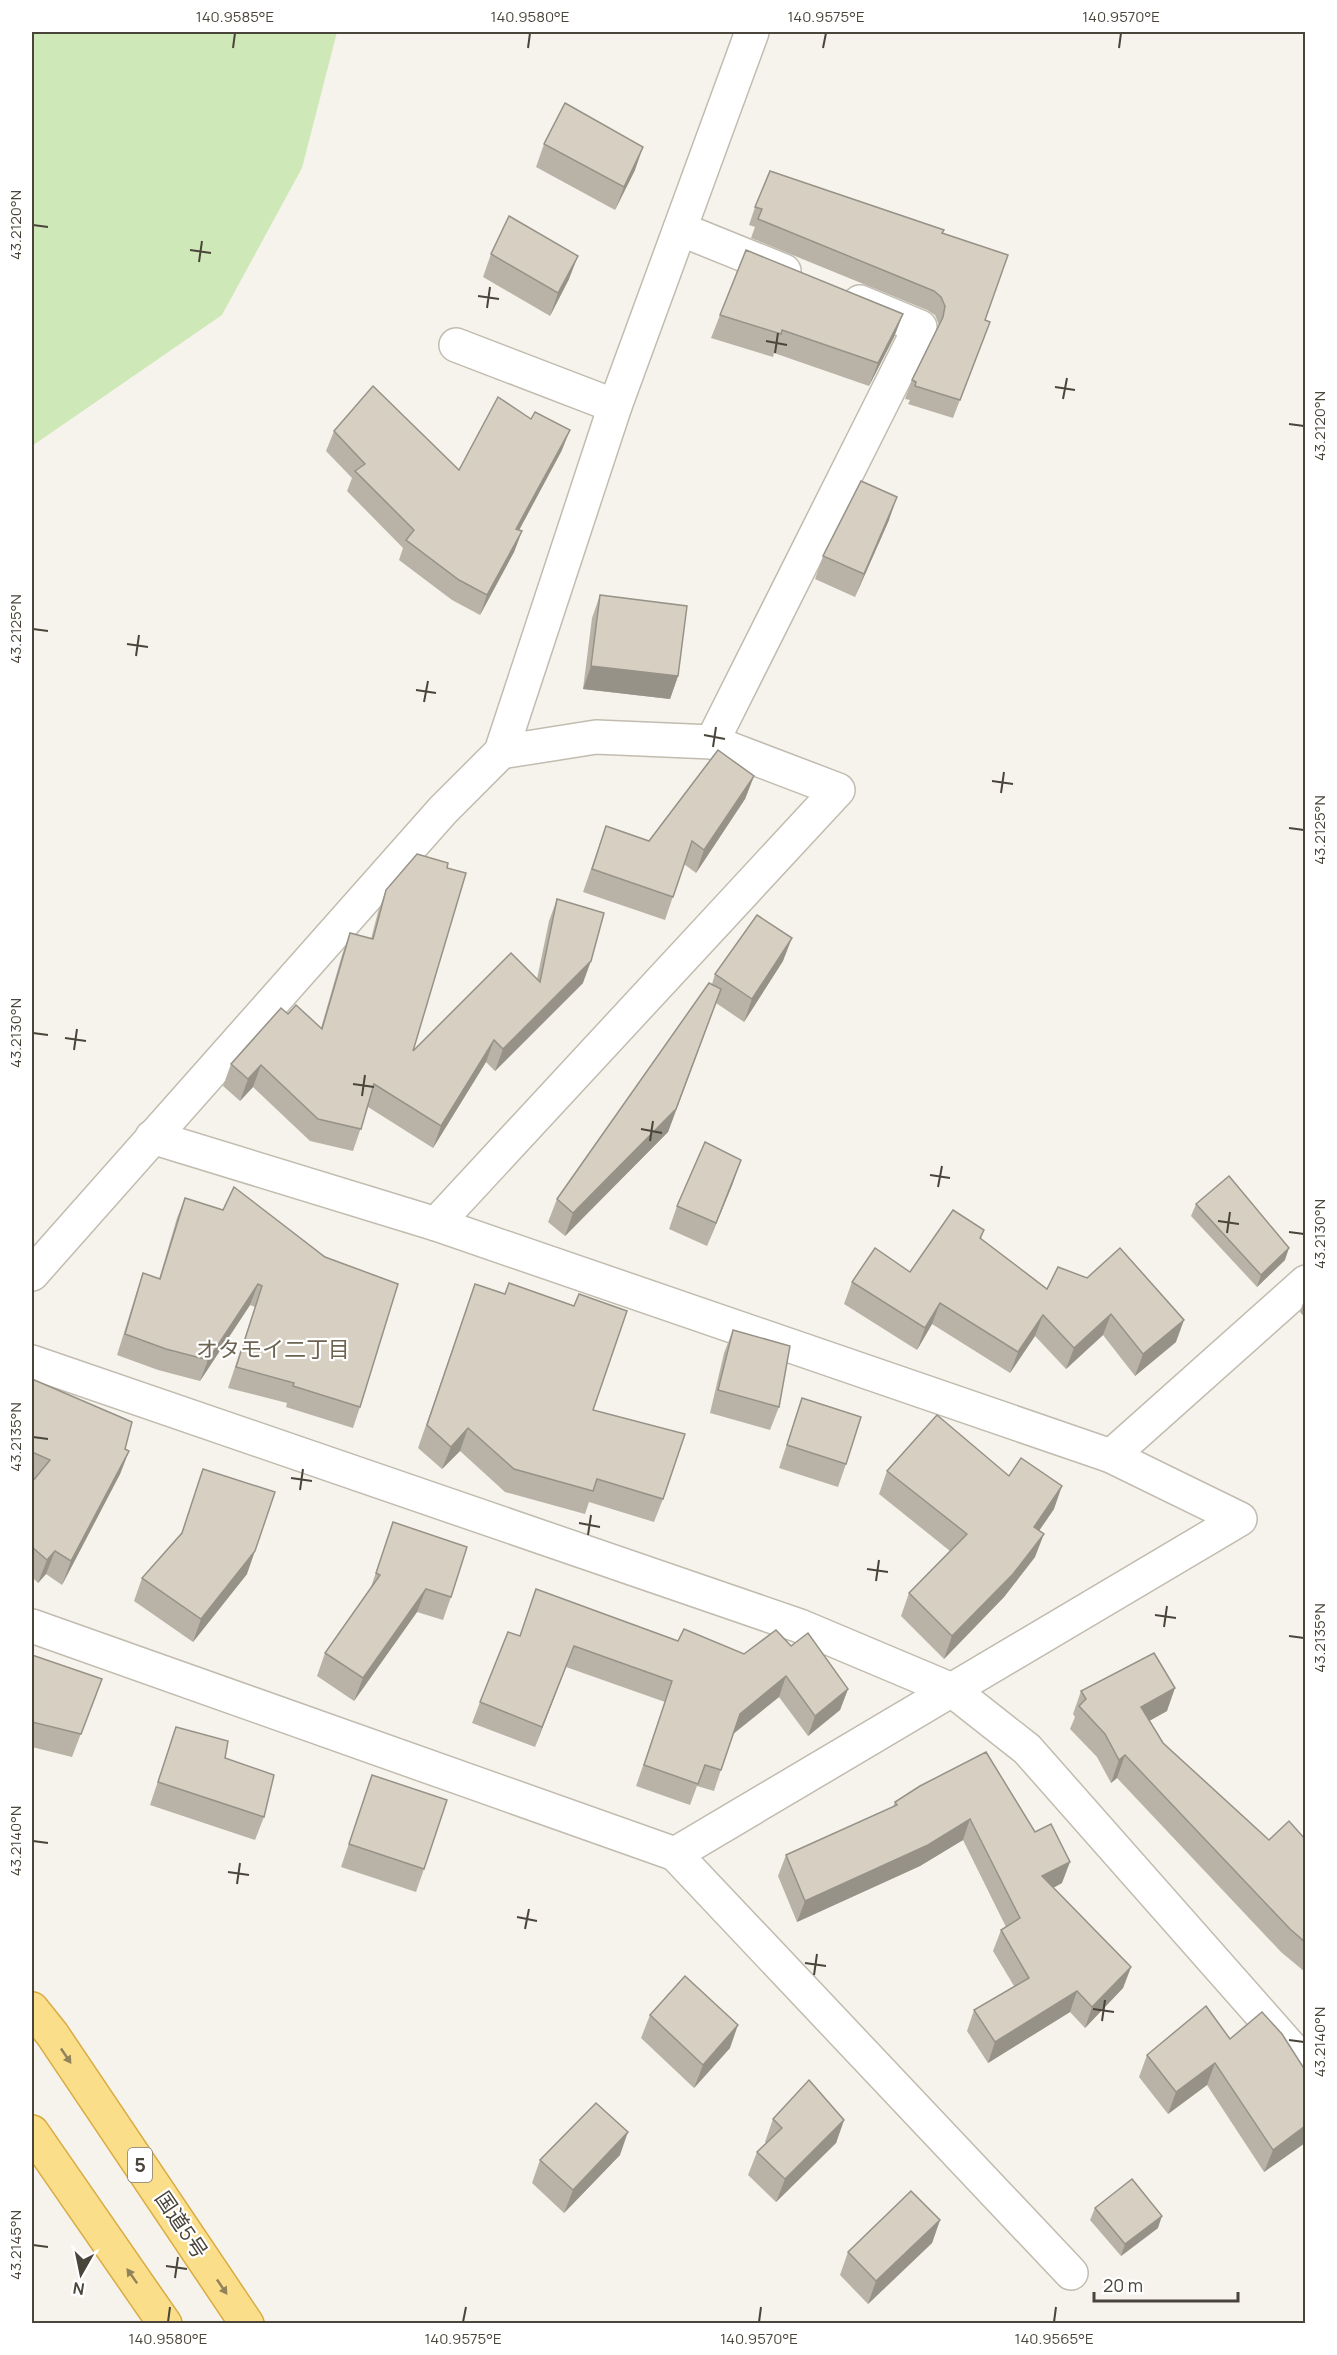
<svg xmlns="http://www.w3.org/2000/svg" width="1337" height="2355" font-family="Manrope,'Noto Sans JP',sans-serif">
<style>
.green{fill:#cfe8b7}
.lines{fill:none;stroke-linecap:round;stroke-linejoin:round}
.minor-casing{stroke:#c1bcaf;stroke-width:36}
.trunk-casing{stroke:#d9ab43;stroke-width:36}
.minor{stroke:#fff;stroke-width:33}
.trunk{stroke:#fade8a;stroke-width:33}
.wall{fill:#b9b3a7}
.shaded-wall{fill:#969288}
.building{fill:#d7d0c2;stroke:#969288;stroke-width:1.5}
.oneway{fill:#90825a}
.ticks{fill:none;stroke:#4a453a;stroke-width:2}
.labels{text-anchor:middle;stroke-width:4.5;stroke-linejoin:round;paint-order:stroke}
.shield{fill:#fff;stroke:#807d75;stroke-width:1.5}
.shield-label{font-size:20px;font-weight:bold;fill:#4a453a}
.street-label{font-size:21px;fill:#4a453a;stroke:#fff}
.neighbourhood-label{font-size:22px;fill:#6d6351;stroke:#fff}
.neatline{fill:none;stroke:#4a453a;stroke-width:2}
.ticks-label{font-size:15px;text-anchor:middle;fill:#4a453a}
</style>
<rect width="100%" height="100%" fill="#f6f3ec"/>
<path class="green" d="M32,32H337L302,168L222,315L32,446Z"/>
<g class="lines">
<g class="minor-casing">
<g id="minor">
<path d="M680,229L784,271"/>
<path d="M456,345L615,406"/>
<path d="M712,742L920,327L860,302"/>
<path d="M436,1224L838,790L712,742L596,737L501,752"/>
<path d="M32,1274L443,810L501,752L615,406L752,32"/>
<path d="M32,1362L800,1626L952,1690L1027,1749L1306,2065"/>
<path d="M1111,1456L1306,1282"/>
<path d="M32,1626L675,1854L1240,1519L1111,1456L436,1224L152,1137"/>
<path d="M675,1854L1071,2273"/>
</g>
</g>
<g class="trunk-casing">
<g id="trunk">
<path d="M32,2009L52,2034L247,2324"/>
<path d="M32,2132L165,2324"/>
</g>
</g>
<use href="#minor" class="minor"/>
<use href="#trunk" class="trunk"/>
</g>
<g class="wall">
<path d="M544,144L635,170L615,210L536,167Z"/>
<path d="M755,207L943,233L985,320L990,322L953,418L908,404L910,400L905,399L912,380L938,328L939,325L935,315L927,310L751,238L755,227L749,225Z"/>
<path d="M491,254L569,279L550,316L483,277Z"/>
<path d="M903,314L894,337L869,386L774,353L773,357L711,338L720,315Z"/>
<path d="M334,431L459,470L562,450L519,530L522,531L514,552L480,615L452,600L399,560L403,548L347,491L352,478L326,451Z"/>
<path d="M889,520L855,597L815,579L823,556Z"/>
<path d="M600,595L678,676L670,699L583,689L592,618Z"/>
<path d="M754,776L745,799L696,873L684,864L665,920L583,892L606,826L649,841Z"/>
<path d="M386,890L413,1051L537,979L549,921L557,899L583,983L495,1071L486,1062L433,1148L368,1107L353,1151L310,1141L253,1087L240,1101L223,1086L231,1064L288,1014L321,1028L342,955L350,933L371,939L378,912Z"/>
<path d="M783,961L744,1022L716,1003L668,1132L565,1236L548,1222L557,1199L712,984L715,974Z"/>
<path d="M733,1183L707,1246L669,1229L677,1206Z"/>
<path d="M185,1198L223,1210L360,1407L353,1428L286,1407L287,1403L228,1388L255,1307L250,1305L200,1381L158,1370L117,1355L136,1294L143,1273L159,1279L177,1218Z"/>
<path d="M1196,1204L1285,1260L1257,1287L1191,1216Z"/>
<path d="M984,1230L981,1239L1047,1289L1058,1267L1176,1342L1135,1376L1103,1335L1066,1369L1035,1336L1010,1373L932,1324L917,1350L844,1304L852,1282L910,1272Z"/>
<path d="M475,1284L593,1410L663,1499L654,1522L589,1502L585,1514L505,1492L460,1451L442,1469L418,1448Z"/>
<path d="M1305,1297V1318L1300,1312Z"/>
<path d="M733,1330L779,1407L770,1430L710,1413L724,1353Z"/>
<path d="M32,1379L129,1451L120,1474L62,1585L46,1574L38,1583L32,1577V1482L33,1480L32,1479Z"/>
<path d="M802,1398L846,1464L838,1487L779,1468Z"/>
<path d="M203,1469L247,1574L193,1642L134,1601L142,1578L181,1535Z"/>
<path d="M887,1471L1009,1476L1054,1509L1039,1530L1035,1557L1004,1597L944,1659L901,1616L909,1593L950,1551L879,1494Z"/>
<path d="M393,1522L451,1597L443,1620L417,1612L354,1701L317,1676L325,1653L370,1590Z"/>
<path d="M520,1636L678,1641L744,1654L791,1646L848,1689L840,1710L808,1736L779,1697L733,1733L714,1791L697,1786L690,1805L636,1786L665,1702L566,1667L535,1747L472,1723L480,1702Z"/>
<path d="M32,1655L93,1702L72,1757L32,1747Z"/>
<path d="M1081,1691L1167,1711L1149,1721L1163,1743L1269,1840L1305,1839V1972L1281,1952L1117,1778L1111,1783L1097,1757L1070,1729L1075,1717L1073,1714Z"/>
<path d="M176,1727L225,1758L264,1817L255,1840L150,1805Z"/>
<path d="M986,1752L1062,1883L1053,1888L1131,1967L1123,1988L1085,2028L1070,2012L988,2063L967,2031L974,2010L1014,1986L993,1951L1001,1930L1006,1927L963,1840L920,1866L797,1922L778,1876L786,1855L893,1807L895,1802Z"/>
<path d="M372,1775L424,1869L416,1892L341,1867Z"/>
<path d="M650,2015L730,2048L694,2088L641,2038Z"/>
<path d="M1230,2039L1305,2070V2143L1264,2172L1207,2085L1168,2114L1139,2077L1147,2055Z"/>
<path d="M773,2119L844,2120L836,2143L776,2202L748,2175L757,2152L766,2143L765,2142Z"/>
<path d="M620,2155L564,2213L532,2183L540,2160Z"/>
<path d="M1095,2208L1158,2228L1121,2256L1090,2220Z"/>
<path d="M940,2220L932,2243L868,2304L840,2275L848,2252Z"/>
</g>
<g class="shaded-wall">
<path d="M643,147L635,170L615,210L624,187Z"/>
<path d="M578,256L569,279L550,316L558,293Z"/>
<path d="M903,314L894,337L869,386L878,363Z"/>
<path d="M570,430L562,450L509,549L516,529Z"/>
<path d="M897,497L889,520L855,597L864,574Z"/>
<path d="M522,531L514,552L480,615L487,595Z"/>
<path d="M591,666L678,676L670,699L583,689Z"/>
<path d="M754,776L745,799L696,873L704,850Z"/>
<path d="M792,938L783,961L744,1022L752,999Z"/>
<path d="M591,961L583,983L495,1071L503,1049Z"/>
<path d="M721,989L668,1132L565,1236L573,1213Z"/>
<path d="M494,1040L486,1062L433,1148L441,1126Z"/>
<path d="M261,1065L253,1087L240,1101L248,1079Z"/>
<path d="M741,1160L733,1183L707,1246L716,1223Z"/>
<path d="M1289,1248L1285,1260L1257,1287L1261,1275Z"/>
<path d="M258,1284L250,1305L200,1381L208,1360Z"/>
<path d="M940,1303L932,1324L917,1350L925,1328Z"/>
<path d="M1111,1314L1103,1335L1066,1369L1074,1348Z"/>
<path d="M1043,1315L1035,1336L1010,1373L1018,1352Z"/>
<path d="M1184,1320L1176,1342L1135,1376L1143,1354Z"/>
<path d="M468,1428L460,1451L442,1469L451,1447Z"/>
<path d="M129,1451L120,1474L62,1585L71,1561Z"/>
<path d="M1062,1486L1054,1509L1026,1550L1034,1527Z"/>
<path d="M1044,1534L1035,1557L1004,1597L944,1659L952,1636Z"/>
<path d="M55,1551L46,1574L38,1583L47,1560Z"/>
<path d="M255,1551L247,1574L193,1642L201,1619Z"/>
<path d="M426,1589L417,1612L354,1701L363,1678Z"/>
<path d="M574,1646L566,1667L535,1747L542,1727Z"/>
<path d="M786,1676L779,1697L732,1735L740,1714Z"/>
<path d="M1175,1688L1167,1711L1133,1730L1141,1707Z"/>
<path d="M848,1689L840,1710L808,1736L815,1716Z"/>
<path d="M1125,1755L1117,1778L1111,1783L1119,1760Z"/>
<path d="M970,1819L963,1840L920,1866L797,1922L805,1901Z"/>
<path d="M1070,1862L1062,1883L1034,1898L1042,1876Z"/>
<path d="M1131,1967L1123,1988L1085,2028L1092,2007Z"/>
<path d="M1077,1991L1070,2012L988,2063L995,2042Z"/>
<path d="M738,2025L730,2048L694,2088L703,2065Z"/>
<path d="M1215,2063L1207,2085L1168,2114L1176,2092Z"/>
<path d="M844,2120L836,2143L776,2202L785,2179Z"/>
<path d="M1305,2126V2143L1264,2172L1273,2150Z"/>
<path d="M628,2132L620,2155L564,2213L573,2190Z"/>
<path d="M1162,2216L1158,2228L1121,2256L1125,2244Z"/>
<path d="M940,2220L932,2243L868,2304L876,2281Z"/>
</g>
<g class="building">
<path d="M565,103L643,147L624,187L544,144Z"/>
<path d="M770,171L944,230L942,233L1008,255L985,320L990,322L960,400L915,386L916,382L912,380L943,317L945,306L941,297L934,291L758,219L762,209L755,207Z"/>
<path d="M509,216L578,256L558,293L491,254Z"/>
<path d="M746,250L903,314L878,363L782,330L781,334L720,315Z"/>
<path d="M373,386L459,470L498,397L531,419L535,412L570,430L516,529L522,531L487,595L459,580L406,540L414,530L355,471L365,464L334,431Z"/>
<path d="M861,481L897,497L864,574L823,556Z"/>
<path d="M600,595L687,606L678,676L591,666Z"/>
<path d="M718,750L754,776L704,850L692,841L673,897L592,869L606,826L649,841Z"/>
<path d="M417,854L448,863L447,868L466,873L413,1051L511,953L540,982L557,899L604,913L591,961L503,1049L494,1040L441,1126L374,1084L361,1129L318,1119L261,1065L248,1079L231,1064L281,1008L288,1014L296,1005L322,1029L350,933L373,939L386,890Z"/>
<path d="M757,915L792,938L752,999L715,974Z"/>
<path d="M709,983L721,989L676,1109L573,1213L557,1199Z"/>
<path d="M705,1142L741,1160L716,1223L677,1206Z"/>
<path d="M1229,1176L1289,1248L1261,1275L1196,1204Z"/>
<path d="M234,1187L325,1257L398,1284L360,1407L293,1386L294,1383L236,1367L262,1286L258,1284L208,1360L166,1349L125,1334L143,1273L160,1279L185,1198L223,1210Z"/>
<path d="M953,1210L984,1230L980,1238L1047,1289L1058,1267L1087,1278L1120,1248L1184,1320L1143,1354L1111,1314L1074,1348L1043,1315L1018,1352L940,1303L925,1328L852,1282L875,1248L910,1272Z"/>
<path d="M509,1283L574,1306L579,1294L627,1311L593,1410L685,1434L663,1499L597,1479L593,1491L514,1469L468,1428L451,1447L427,1425L475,1284L505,1294Z"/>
<path d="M733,1330L790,1346L779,1407L718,1390Z"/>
<path d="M32,1379L132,1422L125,1449L129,1451L71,1561L55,1551L47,1560L32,1547V1482L50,1460L32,1452Z"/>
<path d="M802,1398L861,1417L846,1464L787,1445Z"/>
<path d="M937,1415L1009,1476L1021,1458L1062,1486L1034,1527L1044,1534L1013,1574L952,1636L909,1593L967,1534L887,1471Z"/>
<path d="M203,1469L275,1492L255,1551L201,1619L142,1578L182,1533Z"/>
<path d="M393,1522L467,1547L451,1597L426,1589L363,1678L325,1653L380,1575L376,1573Z"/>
<path d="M536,1589L678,1641L684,1629L744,1654L776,1630L791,1646L808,1633L848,1689L815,1716L786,1676L740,1714L721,1770L705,1765L698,1784L644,1765L672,1681L574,1646L542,1727L480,1702L508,1632L520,1636Z"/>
<path d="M1154,1653L1175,1688L1141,1707L1163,1743L1269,1840L1289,1821L1305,1839V1942L1290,1929L1125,1755L1119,1760L1105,1734L1079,1706L1086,1699L1081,1691Z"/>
<path d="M32,1655L102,1679L81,1734L32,1722Z"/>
<path d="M176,1727L228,1741L225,1758L274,1775L264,1817L158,1782Z"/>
<path d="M986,1752L1035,1832L1051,1824L1070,1862L1042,1876L1131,1967L1092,2007L1077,1991L995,2042L974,2010L1029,1978L1001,1930L1020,1918L970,1819L928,1845L805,1901L786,1855L897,1805L895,1802L920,1786Z"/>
<path d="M372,1775L447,1800L424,1869L349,1844Z"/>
<path d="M685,1976L738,2025L703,2065L650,2015Z"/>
<path d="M1206,2006L1230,2039L1262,2012L1282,2034L1305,2070V2126L1273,2150L1215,2063L1176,2092L1147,2055Z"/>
<path d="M809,2080L844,2120L785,2179L757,2152L782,2128L773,2119Z"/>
<path d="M596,2103L628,2132L573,2190L540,2160Z"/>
<path d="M1132,2179L1162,2216L1125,2244L1095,2208Z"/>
<path d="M911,2191L940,2220L876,2281L848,2252Z"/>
</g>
<defs><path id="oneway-solid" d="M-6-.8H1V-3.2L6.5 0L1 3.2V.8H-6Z" transform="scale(1.5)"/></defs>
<g class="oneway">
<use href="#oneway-solid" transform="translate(66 2056) rotate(56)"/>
<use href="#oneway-solid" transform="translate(132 2276) rotate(-125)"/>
<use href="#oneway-solid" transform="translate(222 2287) rotate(56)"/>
</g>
<path class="ticks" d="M233,48L235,33M528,48L530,33M823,48L826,33M1119,48L1121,33M33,225L48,227M190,250L211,253M199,262L202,241M478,296L499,299M487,308L490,287M766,341L787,345M775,353L778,333M1055,387L1075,390M1063,399L1067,378M1289,424L1304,426M33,629L48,631M127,644L148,647M136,656L139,635M416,690L436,693M424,702L428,681M704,735L725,739M713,747L716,727M992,781L1013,784M1001,793L1004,772M1289,828L1304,830M33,1033L48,1035M65,1038L86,1041M74,1050L77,1029M353,1084L374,1087M362,1096L365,1075M641,1129L662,1133M650,1141L653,1121M930,1175L950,1178M938,1187L942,1166M1218,1221L1239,1224M1289,1232L1304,1234M1227,1233L1230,1212M33,1437L48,1439M291,1478L312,1481M300,1490L303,1469M579,1523L600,1527M588,1535L591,1515M867,1569L888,1572M876,1581L879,1560M1155,1615L1176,1618M1164,1627L1167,1606M1289,1636L1304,1638M33,1841L48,1843M228,1872L249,1875M237,1884L240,1863M517,1917L537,1921M525,1929L529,1909M805,1963L826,1966M814,1975L817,1954M1093,2009L1114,2012M1102,2021L1105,2000M1289,2040L1304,2042M33,2245L48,2247M166,2266L187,2269M175,2278L178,2257M168,2322L170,2307M463,2322L466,2307M759,2322L761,2307M1054,2322L1056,2307"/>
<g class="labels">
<rect class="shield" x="128" y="2148" width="24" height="34" rx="4.5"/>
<g class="shield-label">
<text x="140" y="2172">5</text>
</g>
<g class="street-label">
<text transform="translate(181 2225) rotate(56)" y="7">国道5号</text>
</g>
<g class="neighbourhood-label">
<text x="273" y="1357">オタモイ二丁目</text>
</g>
</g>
<rect width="1337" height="2355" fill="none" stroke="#ffffff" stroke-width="66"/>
<g transform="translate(81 2274) rotate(189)" stroke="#ffffff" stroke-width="4.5" paint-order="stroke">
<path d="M0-4.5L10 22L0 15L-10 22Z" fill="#4a453a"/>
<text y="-9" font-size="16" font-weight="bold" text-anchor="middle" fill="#4a453a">N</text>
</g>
<path d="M1094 2292v9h144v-9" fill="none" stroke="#4a453a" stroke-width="3"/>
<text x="1103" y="2292" font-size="18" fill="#4a453a" stroke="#ffffff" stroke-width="4.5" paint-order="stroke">20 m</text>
<rect x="33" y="33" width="1271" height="2289" class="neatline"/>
<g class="ticks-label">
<text x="235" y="22">140.9585°E</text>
<text x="530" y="22">140.9580°E</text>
<text x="826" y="22">140.9575°E</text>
<text x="1121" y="22">140.9570°E</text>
<text transform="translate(16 225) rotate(-90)" y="5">43.2120°N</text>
<text transform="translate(1320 426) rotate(-90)" y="5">43.2120°N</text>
<text transform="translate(16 629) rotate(-90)" y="5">43.2125°N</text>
<text transform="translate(1320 830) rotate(-90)" y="5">43.2125°N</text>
<text transform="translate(16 1033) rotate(-90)" y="5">43.2130°N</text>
<text transform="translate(1320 1234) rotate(-90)" y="5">43.2130°N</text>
<text transform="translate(16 1437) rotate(-90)" y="5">43.2135°N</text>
<text transform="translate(1320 1638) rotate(-90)" y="5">43.2135°N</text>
<text transform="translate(16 1841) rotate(-90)" y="5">43.2140°N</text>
<text transform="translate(1320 2042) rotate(-90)" y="5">43.2140°N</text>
<text transform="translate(16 2245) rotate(-90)" y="5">43.2145°N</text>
<text x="168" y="2344">140.9580°E</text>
<text x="463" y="2344">140.9575°E</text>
<text x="759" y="2344">140.9570°E</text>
<text x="1054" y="2344">140.9565°E</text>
</g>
</svg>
